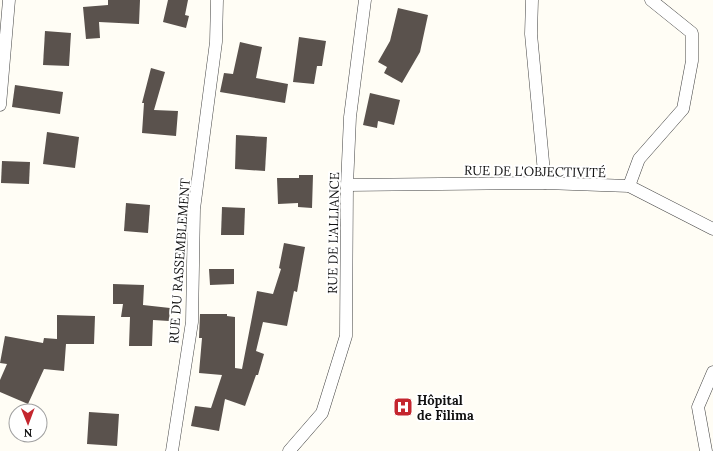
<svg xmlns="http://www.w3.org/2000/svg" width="713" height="451" font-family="Lora,serif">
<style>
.building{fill:#5a524d}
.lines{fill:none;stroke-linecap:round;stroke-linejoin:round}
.minor-casing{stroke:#444;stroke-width:13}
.minor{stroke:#fff;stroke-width:12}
.labels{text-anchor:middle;stroke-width:4;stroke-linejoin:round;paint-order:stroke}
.street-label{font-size:13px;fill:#111;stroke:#fff}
.poi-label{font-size:13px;font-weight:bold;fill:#111;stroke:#fff;text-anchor:start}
</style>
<rect width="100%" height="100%" fill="#fffdf5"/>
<g class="building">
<path d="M108,0H140L139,24L99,22L100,38L86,39L83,7L108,5Z"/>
<path d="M168,0H188L185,15L189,16L186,28L163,22Z"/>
<path d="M398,8L428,15L420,52L402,83L384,73L387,67L378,62L390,41Z"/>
<path d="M45,31L71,33L69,66L43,65Z"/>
<path d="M299,37L326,41L322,66H317L314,84L293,82Z"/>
<path d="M240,42L262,47L256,78L288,84L285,103L220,92L224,73L233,74Z"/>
<path d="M151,68L165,72L154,110L178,111L176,136L142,133L144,103H142Z"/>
<path d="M15,85L63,92L60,114L12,107Z"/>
<path d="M370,93L400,100L394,125L378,121L377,128L363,125Z"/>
<path d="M47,132L79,137L75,168L43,164Z"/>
<path d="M236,135L267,137L265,171L235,169Z"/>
<path d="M2,161L30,162L29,184L1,183Z"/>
<path d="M299,175H313L312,208L298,207V203L278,204L277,178H299Z"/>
<path d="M126,203L150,205L148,233L124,231Z"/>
<path d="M222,207L245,208L244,235H221Z"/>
<path d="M284,243L305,247L297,292L294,291L287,326L263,322L256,351L264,354L258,375H256L245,406L225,399L219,431L191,426L195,406L211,408L222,375L199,373L202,338H199L200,314H227V316L235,317V368L242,369L257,291L273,294L281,269L279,268Z"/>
<path d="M209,269H234V284L210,285Z"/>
<path d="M113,284L144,285L143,305L170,308L169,321L153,320L152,346H129L130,317H121L123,304H113Z"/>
<path d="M57,315L95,316L94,344H66L64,371L44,369L28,404L0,392V380L7,364L0,363L5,336L43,343L44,338L57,339Z"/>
<path d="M89,412L119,414L117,446L87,444Z"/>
</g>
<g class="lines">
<g class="minor-casing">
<g id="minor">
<path d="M532,0L531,34L545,183"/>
<path d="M0,105L9,0"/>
<path d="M347,185L545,183L629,186L713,229"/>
<path d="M629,186L639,159L683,109L692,61V33L651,0"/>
<path d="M172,451L192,322L194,209L216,42L217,0"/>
<path d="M289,451L322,413L346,336L347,185L350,117L365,0"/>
<path d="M706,451L698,407L713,372"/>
</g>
</g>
<use href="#minor" class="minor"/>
</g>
<defs>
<g id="hospital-square" transform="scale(1)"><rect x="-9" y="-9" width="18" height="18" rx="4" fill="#c4262e" stroke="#fff"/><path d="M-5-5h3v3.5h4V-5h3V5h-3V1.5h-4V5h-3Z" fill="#fff"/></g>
</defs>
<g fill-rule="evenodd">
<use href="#hospital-square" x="403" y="407"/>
</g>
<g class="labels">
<g class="street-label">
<text transform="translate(535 171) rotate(1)" y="5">RUE DE L'OBJECTIVITÉ</text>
<text transform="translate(333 233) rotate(-89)" y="5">RUE DE L'ALLIANCE</text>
<text transform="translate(179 261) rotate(-86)" y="5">RUE DU RASSEMBLEMENT</text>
</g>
<g class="poi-label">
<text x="417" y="405">Hôpital<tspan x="417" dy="15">de Filima</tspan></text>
</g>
</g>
<g transform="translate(28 423) rotate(179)"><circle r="19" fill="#ffffff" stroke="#a0a0a0"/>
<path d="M0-3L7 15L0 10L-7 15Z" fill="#c4262e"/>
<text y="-6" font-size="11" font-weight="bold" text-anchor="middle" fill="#111111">N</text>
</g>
</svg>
